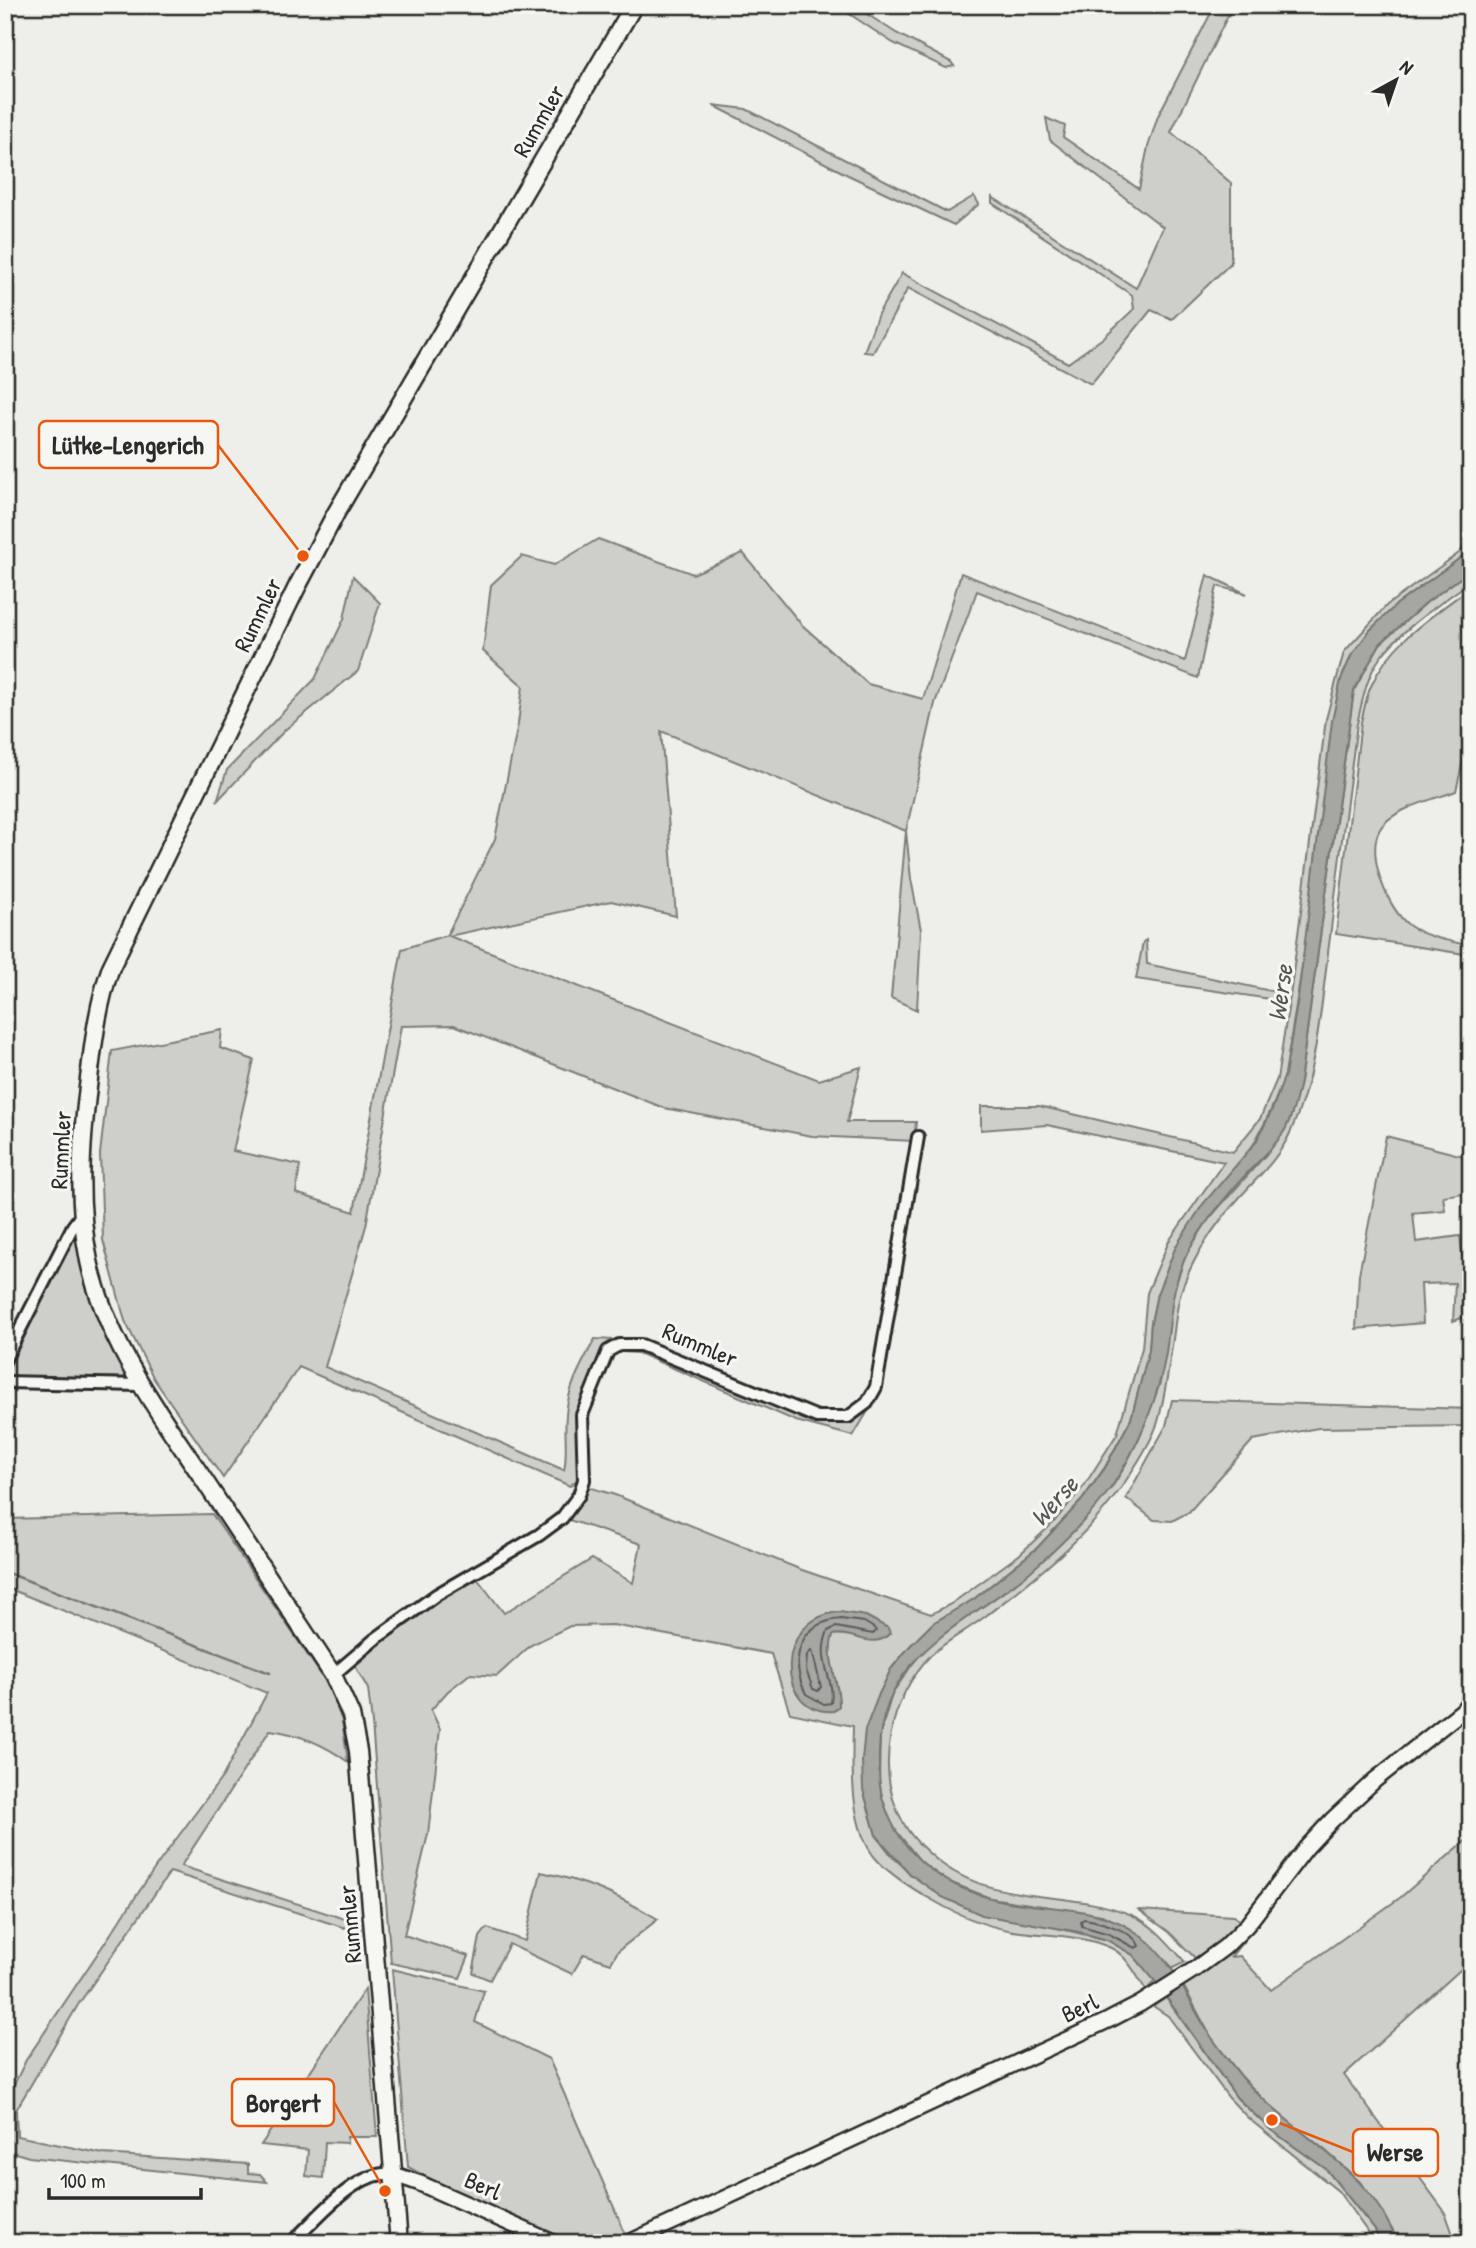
<svg xmlns="http://www.w3.org/2000/svg" width="1476" height="2248" font-family="'Patrick Hand',sans-serif">
<style>
.green{fill:#cececa;stroke:#7c7c7a;stroke-width:2}
.water{fill:#a6a6a3;stroke:#757573;stroke-width:2}
.lines{fill:none;stroke-linecap:round;stroke-linejoin:round}
.shore{stroke:#5c5c5b;stroke-width:2}
.stream{stroke:#757573;stroke-width:2.5}
.minor-casing{stroke:#2b2b2b;stroke-width:16}
.tertiary-casing{stroke:#2b2b2b;stroke-width:19}
.secondary-casing{stroke:#2b2b2b;stroke-width:21}
.minor{stroke:#f6f6f2;stroke-width:10}
.tertiary{stroke:#f6f6f2;stroke-width:14}
.secondary{stroke:#f6f6f2;stroke-width:16}
.labels{text-anchor:middle;stroke-width:6;stroke-linejoin:round;paint-order:stroke}
.street-label{font-size:24px;fill:#2b2b2b;stroke:#f6f6f2}
.water-label{font-size:26px;font-style:italic;fill:#565655;stroke:#f6f6f2}
.leader{fill:none;stroke:#e8590c;stroke-width:2.5}
.callout-dot{fill:#e8590c;stroke:#f6f6f2;stroke-width:2.5}
.callout{fill:#f6f6f2;stroke:#e8590c;stroke-width:2.5}
.callout-label{font-size:26px;text-anchor:middle;font-weight:bold;fill:#2b2b2b}
</style>
<rect width="100%" height="100%" fill="#eeeeea"/>
<filter id="ink" filterUnits="userSpaceOnUse"><feTurbulence type="fractalNoise" baseFrequency=".0143" numOctaves="2"/><feDisplacementMap in="SourceGraphic" scale="14" xChannelSelector="R" yChannelSelector="G"/><feConvolveMatrix kernelMatrix="1 2 1 2 8 2 1 2 1" color-interpolation-filters="sRGB"/></filter>
<g filter="url(#ink)">
<g class="green">
<path d="M836,5H853L896,33L951,62L954,66L946,68L893,43Z"/>
<path d="M1215,5H1233L1171,132L1231,183V263L1172,319L1151,310L1091,384L908,288L873,353L864,352L878,314L902,273L1068,363L1103,338L1134,309L1132,295L992,203V197L1136,288L1163,227L1050,140L1046,118L1065,126L1063,137L1139,189L1148,147L1158,116Z"/>
<path d="M713,105L746,109L947,212L974,196L979,204L954,225L848,175Z"/>
<path d="M598,539L693,574L743,553L801,624L868,684L923,699L961,573L1185,661L1207,575L1247,594L1217,586L1198,678L977,591L935,703L906,831L911,879L921,930L917,1010L891,998L906,831L661,731L676,916L611,901L449,936L819,1080L861,1067L847,1122H916L914,1141L812,1136L664,1108L454,1025L401,1026L366,1226L325,1367L564,1470C568,1452 564,1434 566,1415C568,1387 582,1363 595,1339L616,1340L606,1347L600,1356L577,1419L579,1478L570,1486L299,1367L223,1478L154,1379L125,1321L103,1240L100,1154L112,1051L222,1030L220,1048L254,1060L233,1151L300,1165L296,1193L354,1212L402,949L447,935L495,839L518,724L523,686L483,651L491,585L522,556L554,565Z"/>
<path d="M1471,541V550L1467,553L1397,604L1351,656L1285,1075C1257,1155 1203,1223 1157,1294L1151,1323L1149,1350L1131,1419L1105,1467L1082,1500L1037,1548L974,1599L933,1623L910,1646L891,1669L865,1730L863,1789L876,1835L892,1856L911,1874L1049,1926L1107,1940L1133,1955L1155,1981L1146,1990C1137,1977 1128,1957 1113,1949C1083,1934 1045,1936 1013,1931C985,1926 958,1915 934,1901C916,1891 891,1875 877,1860C849,1830 852,1765 853,1726L790,1713L771,1654L613,1625L570,1626L531,1645L497,1676L470,1674L448,1691L431,1710L440,1729L435,1774L428,1834L404,1935L469,1956L460,1978L391,1963L372,1723L368,1689L355,1666L413,1616L476,1577L504,1613L592,1559L633,1583L641,1544L569,1520L588,1487L615,1495L802,1570L931,1614L951,1604L1019,1555L1053,1523L1084,1486L1117,1434L1142,1348L1147,1293L1169,1241L1224,1162L1047,1125L981,1130V1106H1039L1233,1152L1260,1119L1277,1079L1290,996L1326,719L1344,652L1387,605L1459,553Z"/>
<path d="M1471,570V581C1443,602 1400,630 1380,658C1366,677 1362,703 1357,724C1347,798 1338,871 1329,945C1321,1007 1317,1073 1291,1131C1278,1161 1253,1181 1233,1205C1212,1229 1194,1257 1183,1286C1177,1302 1176,1316 1174,1332C1170,1361 1166,1391 1159,1418C1154,1439 1133,1470 1121,1488C1084,1540 1033,1580 983,1618C966,1631 946,1641 931,1655C890,1697 873,1771 904,1824C913,1840 928,1853 942,1864C999,1906 1069,1889 1132,1915C1153,1924 1170,1945 1185,1962L1173,1968L1142,1936L1102,1915L990,1898L947,1881L921,1862L892,1826L882,1797L879,1780L880,1735L892,1694L920,1653L1110,1490L1122,1471L1138,1440L1160,1383L1173,1292L1186,1255L1207,1221L1271,1149L1286,1128L1300,1082L1354,690L1380,644L1427,602Z"/>
<path d="M353,576L380,603L358,671L286,729L217,801L227,770L315,679L344,619Z"/>
<path d="M1471,587V725L1456,791C1435,799 1391,809 1380,829C1365,854 1388,910 1410,926C1427,938 1451,941 1471,946V955L1336,934L1361,722C1364,710 1366,697 1371,686C1390,642 1434,615 1471,587Z"/>
<path d="M1146,940L1147,964L1285,994L1283,1001L1136,979L1143,942Z"/>
<path d="M1386,1136L1471,1158V1192L1443,1196L1445,1210L1413,1213L1416,1242L1460,1236L1463,1259L1471,1264V1315L1453,1321L1455,1283L1421,1284L1423,1323L1356,1329L1359,1274Z"/>
<path d="M75,1234L87,1291L128,1378L5,1376Z"/>
<path d="M627,1348H641L822,1422C845,1422 851,1419 871,1406L853,1436L796,1421L638,1353L622,1352Z"/>
<path d="M1172,1400L1471,1409V1426L1318,1428L1253,1440L1189,1512L1172,1521L1154,1520L1126,1498L1166,1426Z"/>
<path d="M212,1514L328,1685L342,1721L348,1762C324,1744 300,1734 270,1730L181,1866L360,1924L361,1933L170,1872L78,2005L16,2110L17,2136L103,2154L248,2164V2173L260,2174L267,2182L29,2157L5,2150V2103L26,2060L157,1865L223,1776L267,1693L5,1587V1519Z"/>
<path d="M1471,1836V1960L1344,2075L1445,2212L1456,2243H1397L1393,2231L1360,2182L1326,2151L1268,2105L1241,2076L1211,2037L1183,1985L1257,1919L1259,1921L1231,1957L1240,1956L1271,1990L1401,1897Z"/>
<path d="M541,1872C586,1881 619,1896 658,1919L618,1951L611,1963L584,1954L572,1974L509,1944L490,1980L473,1973L480,1937L487,1928L525,1941Z"/>
<path d="M1139,1910L1233,1916L1239,1920L1224,1939L1196,1959L1169,1932Z"/>
<path d="M392,1969L484,1991L475,2022L549,2059L626,2235L609,2243H571L445,2187L408,2167Z"/>
<path d="M365,1989L377,2137H347V2143L325,2142L323,2178L306,2176L308,2150L261,2145Z"/>
<path d="M1166,1998L1237,2098L1271,2130L1326,2169L1375,2230L1380,2243H1372L1369,2234L1338,2191L1248,2118L1229,2098L1168,2016L1153,2006Z"/>
</g>
<g class="water">
<path d="M1471,550V570L1427,602L1380,644L1354,690L1300,1082C1297,1097 1293,1114 1286,1128C1277,1144 1263,1157 1250,1170C1227,1195 1204,1222 1188,1252C1171,1284 1171,1318 1166,1353C1159,1397 1138,1447 1113,1485C1093,1514 1058,1548 1031,1571C967,1625 882,1652 879,1751C879,1771 878,1788 885,1806C901,1853 940,1884 987,1897C1038,1912 1096,1901 1140,1935C1176,1961 1188,2003 1212,2038C1221,2051 1231,2064 1241,2076C1290,2134 1371,2167 1397,2243H1380L1375,2230L1326,2169L1271,2130L1237,2098L1155,1981L1133,1955L1107,1940L1079,1932L982,1915L942,1897L910,1874L876,1835L863,1789L862,1760L865,1730L879,1694L891,1669L910,1646L933,1623L974,1599L1037,1548L1082,1500L1105,1468L1131,1419L1149,1350L1151,1323L1157,1294L1176,1246L1203,1204L1256,1142L1272,1110L1285,1075L1298,998L1332,721L1341,679L1351,656L1370,630L1397,604Z"/>
<path d="M840,1612L866,1616L888,1628L890,1633C874,1652 852,1630 833,1635C825,1660 840,1681 839,1706L834,1711C775,1716 773,1617 840,1612Z"/>
</g>
<g class="lines">
<g class="shore">
<path d="M841,1619L864,1622L874,1628L876,1631L873,1634L836,1627L828,1631C815,1661 836,1680 831,1703L824,1704L806,1694C789,1661 798,1622 841,1619Z"/>
<path d="M812,1650L821,1687L818,1691L813,1689L806,1670L807,1655Z"/>
<path d="M1084,1919C1099,1921 1134,1931 1139,1946L1135,1948L1109,1934L1082,1926L1081,1921Z"/>
</g>
<path class="stream" d="M5,1572L270,1673"/>
<g class="minor-casing">
<g id="minor">
<path d="M5,1359L73,1226L82,1214"/>
<path d="M5,1382L140,1385"/>
<path d="M333,1675L374,1640L436,1595L539,1535L562,1518L579,1495L584,1480L582,1415L608,1351L619,1345H641L817,1417H848L867,1403L876,1387L918,1137"/>
<path d="M291,2243C317,2219 356,2169 393,2174"/>
</g>
</g>
<g class="tertiary-casing">
<g id="tertiary">
<path d="M393,2174L419,2183L554,2243"/>
<path d="M628,2243L1109,2020L1140,2004L1195,1969L1225,1947L1247,1925L1306,1848L1332,1820L1375,1780L1462,1711L1471,1700"/>
</g>
</g>
<g class="secondary-casing">
<path id="secondary" d="M399,2243L358,1751L351,1715L333,1675C290,1610 247,1545 204,1480C158,1411 107,1344 89,1261C77,1203 81,1145 88,1087C93,1047 97,1006 111,967L297,587L336,513L634,5"/>
</g>
<use href="#minor" class="minor"/>
<use href="#tertiary" class="tertiary"/>
<use href="#secondary" class="secondary"/>
</g>
</g>
<g class="labels">
<g class="street-label">
<text transform="translate(539 121) rotate(-60)" y="8">Rummler</text>
<text transform="translate(258 615) rotate(-64)" y="8">Rummler</text>
<text transform="translate(61 1150) rotate(-87)" y="8">Rummler</text>
<text transform="translate(700 1345) rotate(23)" y="8">Rummler</text>
<text transform="translate(350 1924) rotate(-95)" y="8">Rummler</text>
<text transform="translate(1080 2008) rotate(-25)" y="8">Berl</text>
<text transform="translate(483 2186) rotate(24)" y="8">Berl</text>
</g>
<g class="water-label">
<text transform="translate(1280 993) rotate(-82)" y="9">Werse</text>
<text transform="translate(1054 1501) rotate(-48)" y="9">Werse</text>
</g>
</g>
<path class="leader" d="M303 556L218 445M385 2191L334 2102M1272 2120L1353 2152"/>
<g class="callout-dot">
<circle cx="303" cy="556" r="7"/>
<circle cx="385" cy="2191" r="7"/>
<circle cx="1272" cy="2120" r="7"/>
</g>
<g class="callout">
<rect x="39" y="421" width="179" height="47" rx="7"/>
<rect x="232" y="2079" width="102" height="47" rx="7"/>
<rect x="1353" y="2129" width="85" height="47" rx="7"/>
</g>
<g class="callout-label">
<text x="128" y="454">Lütke-Lengerich</text>
<text x="283" y="2112">Borgert</text>
<text x="1395" y="2161">Werse</text>
</g>
<rect width="1476" height="2248" fill="none" stroke="#f6f6f2" stroke-width="28"/>
<rect x="14" y="14" width="1448" height="2220" fill="none" stroke="#2b2b2b" stroke-width="2.5" filter="url(#ink)"/>
<g transform="translate(1396 80) rotate(40)" stroke="#f6f6f2" stroke-width="5" paint-order="stroke">
<path d="M0-5L12 26L0 18L-12 26Z" fill="#2b2b2b"/>
<text y="-10" font-size="19" font-weight="bold" text-anchor="middle" fill="#2b2b2b">N</text>
</g>
<path d="M49 2188v10h152v-10" fill="none" stroke="#2b2b2b" stroke-width="3.5"/>
<text x="60" y="2188" font-size="21" fill="#2b2b2b" stroke="#f6f6f2" stroke-width="5" paint-order="stroke">100 m</text>
</svg>
